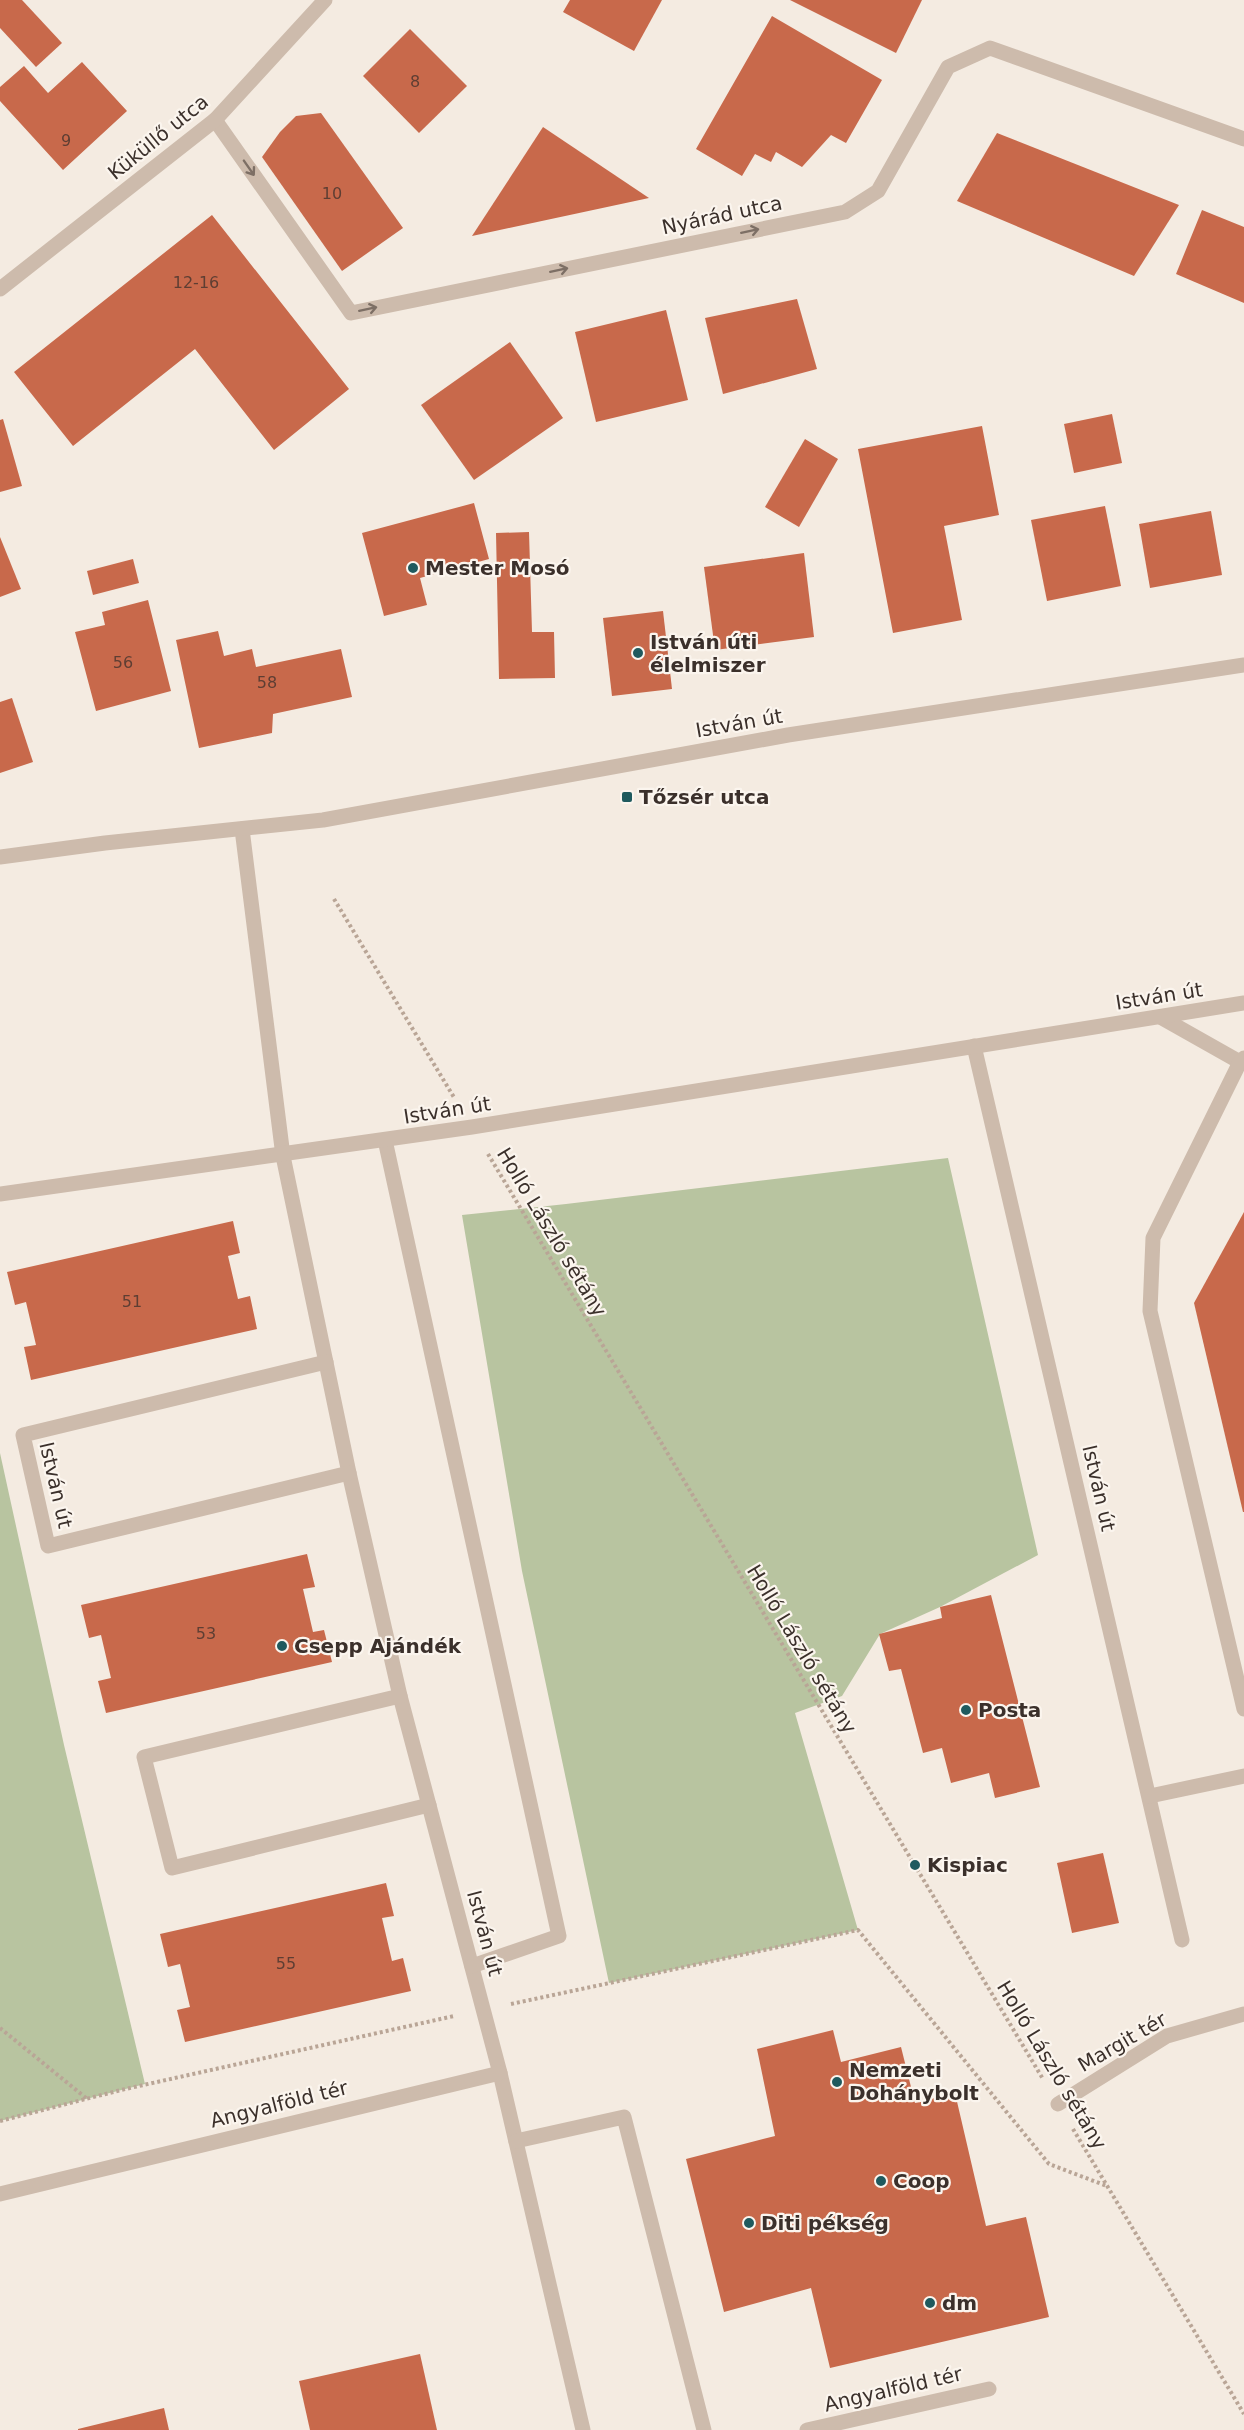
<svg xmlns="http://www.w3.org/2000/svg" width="1244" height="2430" font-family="'DejaVu Sans',sans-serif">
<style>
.green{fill:#b8c4a0}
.building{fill:#c8694b}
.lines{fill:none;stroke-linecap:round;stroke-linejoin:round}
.path{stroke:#b9a596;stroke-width:4;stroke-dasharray:3 3;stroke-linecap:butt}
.minor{stroke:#cdbbac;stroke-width:15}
.oneway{stroke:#7d6f65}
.poi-dot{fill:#1f5a5e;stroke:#fbf5ee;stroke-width:2}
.labels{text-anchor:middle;stroke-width:4.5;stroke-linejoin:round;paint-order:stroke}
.number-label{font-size:16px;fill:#5e3e33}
.street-label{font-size:20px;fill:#3b302b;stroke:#fbf5ee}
.poi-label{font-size:20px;font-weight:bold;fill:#3b302b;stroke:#fbf5ee;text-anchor:start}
</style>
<rect width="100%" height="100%" fill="#f4ebe1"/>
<g class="green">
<path d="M948,1158L1038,1555L940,1607L880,1634L842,1696L795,1713L858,1930L609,1983L522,1571L462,1215L566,1204Z"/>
<path d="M0,1453L64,1745L145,2084L0,2121Z"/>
</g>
<g class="building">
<path d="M0,0H22L62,43L36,67L0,28Z"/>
<path d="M570,0H662L634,51L563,12Z"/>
<path d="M790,0H922L896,53Z"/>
<path d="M772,16L882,80L846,143L831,135L802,167L776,152L771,162L755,154L742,176L696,149Z"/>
<path d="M410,29L467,86L419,133L363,76Z"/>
<path d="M82,62L127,111L63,170L0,101V87L24,66L48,93Z"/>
<path d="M321,113L403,228L342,271L262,157L280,132L296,116Z"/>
<path d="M543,127L649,198L472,236Z"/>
<path d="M997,133L1179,205L1134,276L957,201Z"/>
<path d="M1202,210L1244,227V303L1176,274Z"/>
<path d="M212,215L349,389L274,450L195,349L73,446L14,372Z"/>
<path d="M797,299L817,369L723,394L705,318Z"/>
<path d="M666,310L688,400L596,422L575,332Z"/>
<path d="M510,342L563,418L474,480L421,405Z"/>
<path d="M1112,414L1122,463L1074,473L1064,424Z"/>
<path d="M3,419L22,486L0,492V420Z"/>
<path d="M982,426L999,515L944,526L962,620L893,633L858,449Z"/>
<path d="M805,439L838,459L799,527L765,507Z"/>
<path d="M474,503L489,559L420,578L427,605L384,616L362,533Z"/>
<path d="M1105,506L1121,586L1047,601L1031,520Z"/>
<path d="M1211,511L1222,575L1150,588L1139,524Z"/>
<path d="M529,532L532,632H554L555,678L499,679L496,533Z"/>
<path d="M0,537L21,589L0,597Z"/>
<path d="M804,553L814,637L715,650L704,567Z"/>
<path d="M133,559L139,583L93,595L87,571Z"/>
<path d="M148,600L171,691L96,711L75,632L105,625L102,612Z"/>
<path d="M663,611L672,689L612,696L603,618Z"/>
<path d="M218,631L224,656L252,649L256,667L341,649L352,697L273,714L272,733L199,748L176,640Z"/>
<path d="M12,698L33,762L0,773V702Z"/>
<path d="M1244,1212V1512H1243L1194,1303Z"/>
<path d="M233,1221L240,1253L228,1256L238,1299L250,1296L257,1329L31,1380L24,1347L36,1345L26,1302L15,1305L7,1272Z"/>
<path d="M307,1554L315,1587L303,1589L313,1632L324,1630L332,1662L106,1713L98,1681L111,1678L101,1635L89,1638L81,1605Z"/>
<path d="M991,1595L1040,1787L995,1798L989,1773L951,1783L942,1748L923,1753L901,1669L889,1671L879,1634L942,1618L940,1607Z"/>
<path d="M1103,1853L1119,1923L1072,1933L1057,1863Z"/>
<path d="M386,1883L394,1916L382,1918L392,1961L403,1958L411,1991L185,2042L177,2010L190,2007L180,1964L168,1967L160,1934Z"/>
<path d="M833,2030L841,2062L901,2047L915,2103L955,2093L986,2226L1026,2217L1049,2317L830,2368L811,2288L724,2312L686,2159L775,2136L757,2049Z"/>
<path d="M420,2354L437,2430H310L299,2381Z"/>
<path d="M164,2408L169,2430H78V2429Z"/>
</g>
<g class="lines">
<g class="path">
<path d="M334,899L455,1099"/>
<path d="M488,1154L1043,2079"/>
<path d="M511,2004L858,1930L1049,2164L1107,2186"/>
<path d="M0,2028L86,2098"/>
<path d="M0,2121L121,2090L454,2016"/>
<path d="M1073,2129L1244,2414"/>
</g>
<g class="minor">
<path d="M215,120L351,313L845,212L878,191L948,67L990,48L1244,139"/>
<path d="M0,289L215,120L325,0"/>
<path d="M242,829L283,1156L349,1473L400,1696L500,2073L583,2430"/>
<path d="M0,857L105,843L323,820L788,735L1244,665"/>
<path d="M1162,1018L1240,1062"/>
<path d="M974,1046L1182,1940"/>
<path d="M1244,1058L1240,1062L1153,1238L1150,1311L1244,1709"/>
<path d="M385,1140L559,1936L472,1966"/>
<path d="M0,1194L472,1127L1244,1003"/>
<path d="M326,1362L23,1435L48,1546L349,1473"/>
<path d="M400,1696L144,1757L172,1868L429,1805"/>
<path d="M1150,1796L1244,1776"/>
<path d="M1058,2104L1167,2036L1244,2014"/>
<path d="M516,2141L624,2117L704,2430"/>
<path d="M0,2194L500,2073"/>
<path d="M807,2430L989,2389"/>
</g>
</g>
<defs><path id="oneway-shaft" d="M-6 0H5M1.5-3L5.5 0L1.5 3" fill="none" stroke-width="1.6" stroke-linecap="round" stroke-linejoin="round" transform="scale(1.5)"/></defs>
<g class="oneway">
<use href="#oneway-shaft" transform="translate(249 168) rotate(55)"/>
<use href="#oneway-shaft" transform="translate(750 231) rotate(-12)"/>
<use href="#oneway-shaft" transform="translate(559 270) rotate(-12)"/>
<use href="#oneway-shaft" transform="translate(368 309) rotate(-12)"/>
</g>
<g class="poi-dot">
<circle cx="413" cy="568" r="6"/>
<circle cx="638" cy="653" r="6"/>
<rect x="621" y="791" width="12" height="12" rx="3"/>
<circle cx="282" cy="1646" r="6"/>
<circle cx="966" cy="1710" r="6"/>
<circle cx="915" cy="1865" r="6"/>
<circle cx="837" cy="2082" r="6"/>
<circle cx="881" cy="2181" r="6"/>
<circle cx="749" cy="2223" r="6"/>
<circle cx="930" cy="2303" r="6"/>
</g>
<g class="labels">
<g class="number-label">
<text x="415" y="87">8</text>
<text x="66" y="146">9</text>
<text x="332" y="199">10</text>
<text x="196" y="288">12-16</text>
<text x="123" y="668">56</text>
<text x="267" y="688">58</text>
<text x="132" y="1307">51</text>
<text x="206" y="1639">53</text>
<text x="286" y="1969">55</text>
</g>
<g class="street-label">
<text transform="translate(158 137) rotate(-39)" y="7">Küküllő utca</text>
<text transform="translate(722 215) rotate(-12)" y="7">Nyárád utca</text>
<text transform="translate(739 723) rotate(-10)" y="7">István út</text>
<text transform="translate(1159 996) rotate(-9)" y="7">István út</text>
<text transform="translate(447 1110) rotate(-9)" y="7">István út</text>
<text transform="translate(552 1232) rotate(59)" y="7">Holló László sétány</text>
<text transform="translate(56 1485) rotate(77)" y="7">István út</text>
<text transform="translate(1099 1488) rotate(77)" y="7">István út</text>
<text transform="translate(802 1649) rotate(59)" y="7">Holló László sétány</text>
<text transform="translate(485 1933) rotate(75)" y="7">István út</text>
<text transform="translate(1122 2042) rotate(-30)" y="7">Margit tér</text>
<text transform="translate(1052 2065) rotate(59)" y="7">Holló László sétány</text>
<text transform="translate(279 2104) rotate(-14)" y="7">Angyalföld tér</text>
<text transform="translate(893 2389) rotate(-13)" y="7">Angyalföld tér</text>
</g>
<g class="poi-label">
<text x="425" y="575">Mester Mosó</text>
<text x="650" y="649">István úti<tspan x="650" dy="23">élelmiszer</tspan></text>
<text x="639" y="804">Tőzsér utca</text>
<text x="294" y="1653">Csepp Ajándék</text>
<text x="978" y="1717">Posta</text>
<text x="927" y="1872">Kispiac</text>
<text x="849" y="2077">Nemzeti<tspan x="849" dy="23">Dohánybolt</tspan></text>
<text x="893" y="2188">Coop</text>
<text x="761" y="2230">Diti pékség</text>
<text x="942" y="2310">dm</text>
</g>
</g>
</svg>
